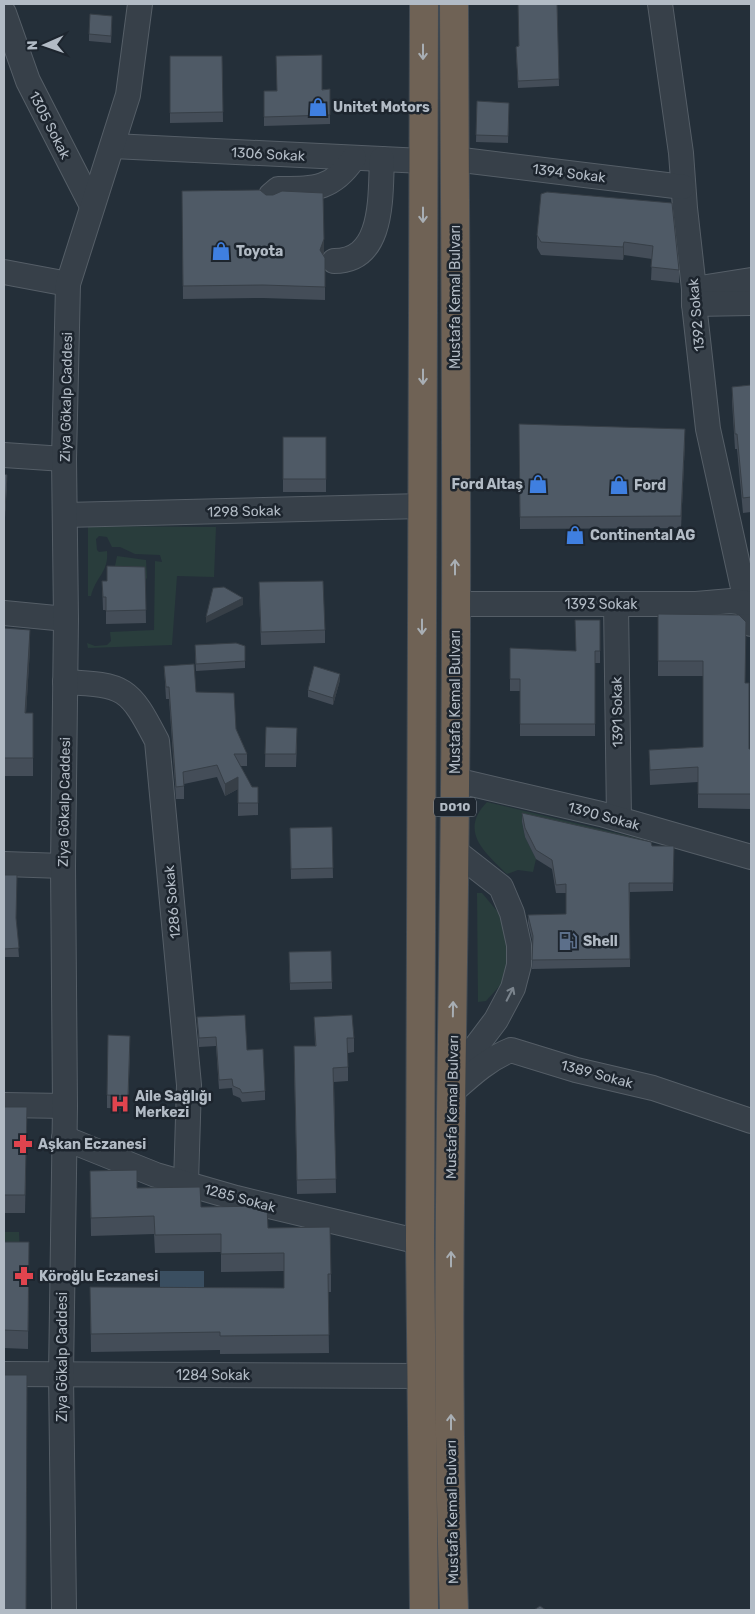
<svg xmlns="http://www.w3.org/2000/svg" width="755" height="1614" font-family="Rubik,sans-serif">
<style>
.green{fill:#293d3c}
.water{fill:#3a4e60}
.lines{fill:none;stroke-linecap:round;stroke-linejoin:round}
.minor-casing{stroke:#555e67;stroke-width:26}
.highway-casing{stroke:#424b54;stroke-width:30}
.minor{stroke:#374049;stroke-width:24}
.highway{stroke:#6f6255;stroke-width:28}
.wall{fill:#444d58}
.shaded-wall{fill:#373f47}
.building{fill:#4f5a66;stroke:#373f47}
.oneway{stroke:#a8aeb4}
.oneway2{stroke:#7b848d}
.labels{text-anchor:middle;stroke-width:5;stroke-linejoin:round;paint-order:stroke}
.shield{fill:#1d252e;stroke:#858e98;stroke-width:1}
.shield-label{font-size:12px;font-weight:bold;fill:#b2bbc5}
.poi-label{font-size:14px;font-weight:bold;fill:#b2bbc5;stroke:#1d252e;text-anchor:start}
.street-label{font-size:14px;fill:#b2bbc5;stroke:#1d252e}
</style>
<rect width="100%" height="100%" fill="#242f39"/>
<g class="green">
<path d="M88,526L216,527L214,577L177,576L172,645L88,648L87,643L95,646L107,645L111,641L110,632L154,630L155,561L162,562L160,555L135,554L120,547H112L107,537L99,536L96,539L97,550L99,552L107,551C109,572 96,576 91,596H88Z"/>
<path d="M117,556L146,560L147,578L145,580L114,571Z"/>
<path d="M487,802L650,841L522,822L525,837L536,859L533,872L518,870L507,874C486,853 458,832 487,802Z"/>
<path d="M477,893H482L502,917L512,945L505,980L486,1001L478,1002Z"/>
<path d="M4,1232H19L20,1256L4,1257Z"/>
</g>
<rect class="water" x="160" y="1271" width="44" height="23"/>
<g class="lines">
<g class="minor-casing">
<g id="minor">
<path d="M660,4L681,153L685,208L694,289V304L708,429L751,624"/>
<path d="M4,13L28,81L92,206"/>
<path d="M113,146L423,161"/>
<path d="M454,159L683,187"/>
<path d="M271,195L278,189C315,189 332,190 354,158"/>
<path d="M334,261C385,261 380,195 382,159"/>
<path d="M4,272L68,284"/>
<path d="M694,289L751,280"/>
<path d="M694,304L751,303"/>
<path d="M4,455L64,459"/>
<path d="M65,515L422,506"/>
<path d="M455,604H696L731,601L746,603"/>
<path d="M616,604L619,819"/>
<path d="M4,613L66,619"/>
<path d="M65,682C125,685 129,687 157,741L189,1085L186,1183"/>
<path d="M455,780L601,814L751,857"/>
<path d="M4,864L63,866"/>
<path d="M453,1077L496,1020L513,988L519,965V945L512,913L501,887L455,851"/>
<path d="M452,1092C470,1076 488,1059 511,1050L576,1070L653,1088L751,1121"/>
<path d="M4,1105L65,1106"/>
<path d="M64,1138L156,1175L236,1198L420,1242"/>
<path d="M4,1374L422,1376"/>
<path d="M64,1610L61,1375L65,1106L63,866L66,619L64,459L68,284L128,95L140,4"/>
</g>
</g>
<g class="highway-casing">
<g id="highway">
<path d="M424,4L420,1242L424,1610"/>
<path d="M454,1610C444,1336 453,1061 455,787C458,526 455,265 454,4"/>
</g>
</g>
<use href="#minor" class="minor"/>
<use href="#highway" class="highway"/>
</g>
<g class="wall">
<path d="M557,4L559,86L518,88L516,53L518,46Z"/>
<path d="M112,22L111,43L89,41V34Z"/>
<path d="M170,56H222L223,122L170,123Z"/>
<path d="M330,89V124L264,126V91Z"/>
<path d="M477,101L509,103L508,143L476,142Z"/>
<path d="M182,191L324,252L323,255L325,287V300L263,298L183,299Z"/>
<path d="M672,203L679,270V283L651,280L652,259L624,255L623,260L541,255L537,248V235Z"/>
<path d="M751,385V512L743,513L737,449H735L732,402V387Z"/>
<path d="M519,424L685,441L681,528L520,529Z"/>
<rect x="283" y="437" width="43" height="55"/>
<path d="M4,474L7,481L5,518H4Z"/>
<path d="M145,567L146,623L106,624V610H103L102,581H107Z"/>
<path d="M259,595L325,630V643L261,645Z"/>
<path d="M658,614L745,683L749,749H751V809L698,808V782L650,785L649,750L703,747V676H658Z"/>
<path d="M600,620V663H595V736H520V691H510V648L576,651Z"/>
<path d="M4,628L30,648L26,713H33V776H4Z"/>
<path d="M195,652L245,661V668L196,671Z"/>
<path d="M164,666L196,692L236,729L247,754V766H240L252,787H258V815L238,816V789L225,796L217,777L184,784V799H176L169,699H166Z"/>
<path d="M340,680L333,705L308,697V690Z"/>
<path d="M266,727L297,741L296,767H265Z"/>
<path d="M522,813L652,846H674L673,891L630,892V967L532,969L533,944L528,923V915L566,914V893H556L552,869L536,859L525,837L522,822Z"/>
<path d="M332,827L333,878L291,879L290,828Z"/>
<path d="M4,875L16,920L19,957H4Z"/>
<path d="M289,952L332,982V989L290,990Z"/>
<path d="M197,1017L247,1050L265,1091V1100L242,1102L240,1098L233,1095L232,1088L219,1089L216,1046L199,1047Z"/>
<path d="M314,1017L354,1038V1052L348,1053V1081L334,1082L336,1193L297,1194L294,1061L315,1046Z"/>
<path d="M130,1049L128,1109L107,1108V1095Z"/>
<path d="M4,1107H27L25,1213H4Z"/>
<path d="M90,1171L137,1188L268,1228L331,1274V1292H328L329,1353L220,1354V1350L91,1352L90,1287L284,1288V1271L221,1272V1252L155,1253L154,1234L91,1236Z"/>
<path d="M4,1242H29L28,1349L4,1348Z"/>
</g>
<g class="shaded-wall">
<path d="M324,239V252L320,263V250Z"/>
<path d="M624,242V255L623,260V247Z"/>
<path d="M685,429V441L681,528V516Z"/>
<path d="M243,598V605L206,623V617Z"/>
<path d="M30,630V648L25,731V713Z"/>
<path d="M340,674V680L333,705V698Z"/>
<path d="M238,777V789L225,796V784Z"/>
</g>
<g class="building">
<path d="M518,4H557L559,79L518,81L516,47L519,46Z"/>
<path d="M90,14L112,16L111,36L89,34Z"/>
<path d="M322,55V90L330,89V115L264,117V91H277L276,56Z"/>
<path d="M170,56H222L223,112L170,113Z"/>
<path d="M477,101L509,103L508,136L476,135Z"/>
<path d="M260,190L266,195H273L282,191L323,193L324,239L320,250L325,258V287L263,285L183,286L182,191Z"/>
<path d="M547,192L672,203L679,270L651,267L653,246L624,242L623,247L541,242L537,235L541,194Z"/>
<path d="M751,385V497L743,498L737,434H735L732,387Z"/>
<path d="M519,424L685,429L681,516L520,517Z"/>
<rect x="283" y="437" width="43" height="42"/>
<path d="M4,474L7,475L5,511H4Z"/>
<path d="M107,566L145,567L146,610L106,611V597H103L102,581H107Z"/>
<path d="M323,581L325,630L261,632L259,582Z"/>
<path d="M224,587L243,598L206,617L213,588Z"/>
<path d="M658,614L739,615L746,622L745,683H749V749H751V794H698V767L650,770L649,750L703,747V661H658Z"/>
<path d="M575,620H600V651H595V724H520V679H510V648L576,651Z"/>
<path d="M4,628L30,630L25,713H33V758H4Z"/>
<path d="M236,643L245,646V661L196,664L195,645Z"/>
<path d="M194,664L196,692L234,693L236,729L247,754H234L252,787H258V803H238V777L225,784L217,765L183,772L184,786L176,787L169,687H166L164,666Z"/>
<path d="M314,666L340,674L333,698L308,690Z"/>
<path d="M266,727L297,728L296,754H265Z"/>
<path d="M522,813L651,842L652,846H674L673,883H629L630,959L532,960L533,936L528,915L566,914V884L556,885L552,860L536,850L525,828Z"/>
<path d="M332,827L333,868L291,869L290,828Z"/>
<path d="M4,875H17L16,918L19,948L4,949Z"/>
<path d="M331,951L332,982L290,983L289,952Z"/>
<path d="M245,1015L247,1050L263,1049L265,1091L242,1093L240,1089L233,1086L232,1079L219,1080L216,1037L199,1038L197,1017Z"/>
<path d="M352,1015L354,1038H347L348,1067L333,1068L336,1179L297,1180L294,1046H316L314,1017Z"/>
<path d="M108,1035L130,1036L128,1096L107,1095Z"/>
<path d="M4,1107H27L25,1195H4Z"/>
<path d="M137,1170V1188L200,1187L201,1207L267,1206L268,1228L330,1227L331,1274H328L329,1335L220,1336V1332L91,1334L90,1287L284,1288V1253L221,1254V1234L155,1235L154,1216L91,1218L90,1171Z"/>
<path d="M4,1242H29L28,1331L4,1330Z"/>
<path d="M4,1375H27L26,1610H4Z"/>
<path d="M540,1606L546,1610H534Z"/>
</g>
<defs><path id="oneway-shaft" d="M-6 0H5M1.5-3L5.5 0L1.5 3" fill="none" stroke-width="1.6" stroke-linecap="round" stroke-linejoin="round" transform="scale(1.25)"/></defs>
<g class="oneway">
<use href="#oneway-shaft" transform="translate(423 52) rotate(90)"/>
<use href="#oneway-shaft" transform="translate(423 215) rotate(90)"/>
<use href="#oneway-shaft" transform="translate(423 377) rotate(90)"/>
<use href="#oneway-shaft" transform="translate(455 567) rotate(-90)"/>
<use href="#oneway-shaft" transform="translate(422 627) rotate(90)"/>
<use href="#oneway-shaft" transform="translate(453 1009) rotate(-89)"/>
<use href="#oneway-shaft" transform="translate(451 1259) rotate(-90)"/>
<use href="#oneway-shaft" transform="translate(451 1422) rotate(-90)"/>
</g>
<use class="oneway2" href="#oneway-shaft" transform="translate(510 994) rotate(-63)"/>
<defs>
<g id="shop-bare" transform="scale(1.5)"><path d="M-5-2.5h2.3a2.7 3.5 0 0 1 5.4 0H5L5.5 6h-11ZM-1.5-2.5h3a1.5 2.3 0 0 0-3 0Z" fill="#3f7fe0" stroke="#1d252e" stroke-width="2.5" paint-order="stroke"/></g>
<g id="fuel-bare" transform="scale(1.5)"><path d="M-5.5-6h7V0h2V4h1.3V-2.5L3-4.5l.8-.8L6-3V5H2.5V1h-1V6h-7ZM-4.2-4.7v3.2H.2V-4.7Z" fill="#5c6f8a" stroke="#1d252e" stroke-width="2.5" paint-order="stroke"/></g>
<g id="hospital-bare" transform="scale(1.5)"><path d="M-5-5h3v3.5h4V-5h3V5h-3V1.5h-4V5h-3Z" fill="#e0444e" stroke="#1d252e" stroke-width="2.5" paint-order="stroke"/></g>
<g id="pharmacy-bare" transform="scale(1.5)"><path d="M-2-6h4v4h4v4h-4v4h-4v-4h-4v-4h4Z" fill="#e0444e" stroke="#1d252e" stroke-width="2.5" paint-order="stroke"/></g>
</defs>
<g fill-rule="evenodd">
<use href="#shop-bare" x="318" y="107"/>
<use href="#shop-bare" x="221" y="251"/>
<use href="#shop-bare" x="538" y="484"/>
<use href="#shop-bare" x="619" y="485"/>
<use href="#shop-bare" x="575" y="535"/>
<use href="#fuel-bare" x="568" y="941"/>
<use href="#hospital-bare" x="120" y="1104"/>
<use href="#pharmacy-bare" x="23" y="1144"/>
<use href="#pharmacy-bare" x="24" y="1276"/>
</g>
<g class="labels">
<rect class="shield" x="434" y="797.5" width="42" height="19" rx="4"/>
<g class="shield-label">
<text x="455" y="811">D010</text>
</g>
<g class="poi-label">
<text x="333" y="112">Unitet Motors</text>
<text x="236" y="256">Toyota</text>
<text x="523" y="489" text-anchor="end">Ford Altaş</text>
<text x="634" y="490">Ford</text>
<text x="590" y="540">Continental AG</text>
<text x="583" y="946">Shell</text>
<text x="135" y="1101">Aile Sağlığı<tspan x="135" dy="16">Merkezi</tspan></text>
<text x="38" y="1149">Aşkan Eczanesi</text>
<text x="39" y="1281">Köroğlu Eczanesi</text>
</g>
<g class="street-label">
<text transform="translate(50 125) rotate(63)" y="5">1305 Sokak</text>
<text transform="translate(268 154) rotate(3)" y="5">1306 Sokak</text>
<text transform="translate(569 173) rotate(7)" y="5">1394 Sokak</text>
<text transform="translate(455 297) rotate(-90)" y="5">Mustafa Kemal Bulvarı</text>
<text transform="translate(696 315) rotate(-95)" y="5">1392 Sokak</text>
<text transform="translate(66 397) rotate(-89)" y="5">Ziya Gökalp Caddesi</text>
<text transform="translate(244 511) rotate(-1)" y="5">1298 Sokak</text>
<text x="601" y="609">1393 Sokak</text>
<text transform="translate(455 702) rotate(-90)" y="5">Mustafa Kemal Bulvarı</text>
<text transform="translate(617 712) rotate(-91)" y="5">1391 Sokak</text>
<text transform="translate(64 802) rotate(-89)" y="5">Ziya Gökalp Caddesi</text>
<text transform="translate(604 816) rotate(15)" y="5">1390 Sokak</text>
<text transform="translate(172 902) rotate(-95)" y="5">1286 Sokak</text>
<text transform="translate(597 1074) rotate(15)" y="5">1389 Sokak</text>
<text transform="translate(452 1107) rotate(-89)" y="5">Mustafa Kemal Bulvarı</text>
<text transform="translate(240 1198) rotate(15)" y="5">1285 Sokak</text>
<text transform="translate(62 1357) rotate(-90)" y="5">Ziya Gökalp Caddesi</text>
<text x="213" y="1380">1284 Sokak</text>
<text transform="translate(452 1512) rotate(-91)" y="5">Mustafa Kemal Bulvarı</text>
</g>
</g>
<rect width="755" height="1614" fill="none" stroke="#b2bbc5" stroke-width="10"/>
<g transform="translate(45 45) rotate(268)" stroke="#1d252e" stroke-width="4" paint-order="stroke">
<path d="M0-4L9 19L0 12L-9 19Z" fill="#b2bbc5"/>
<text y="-8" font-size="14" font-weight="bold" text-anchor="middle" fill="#b2bbc5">N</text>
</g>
</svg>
